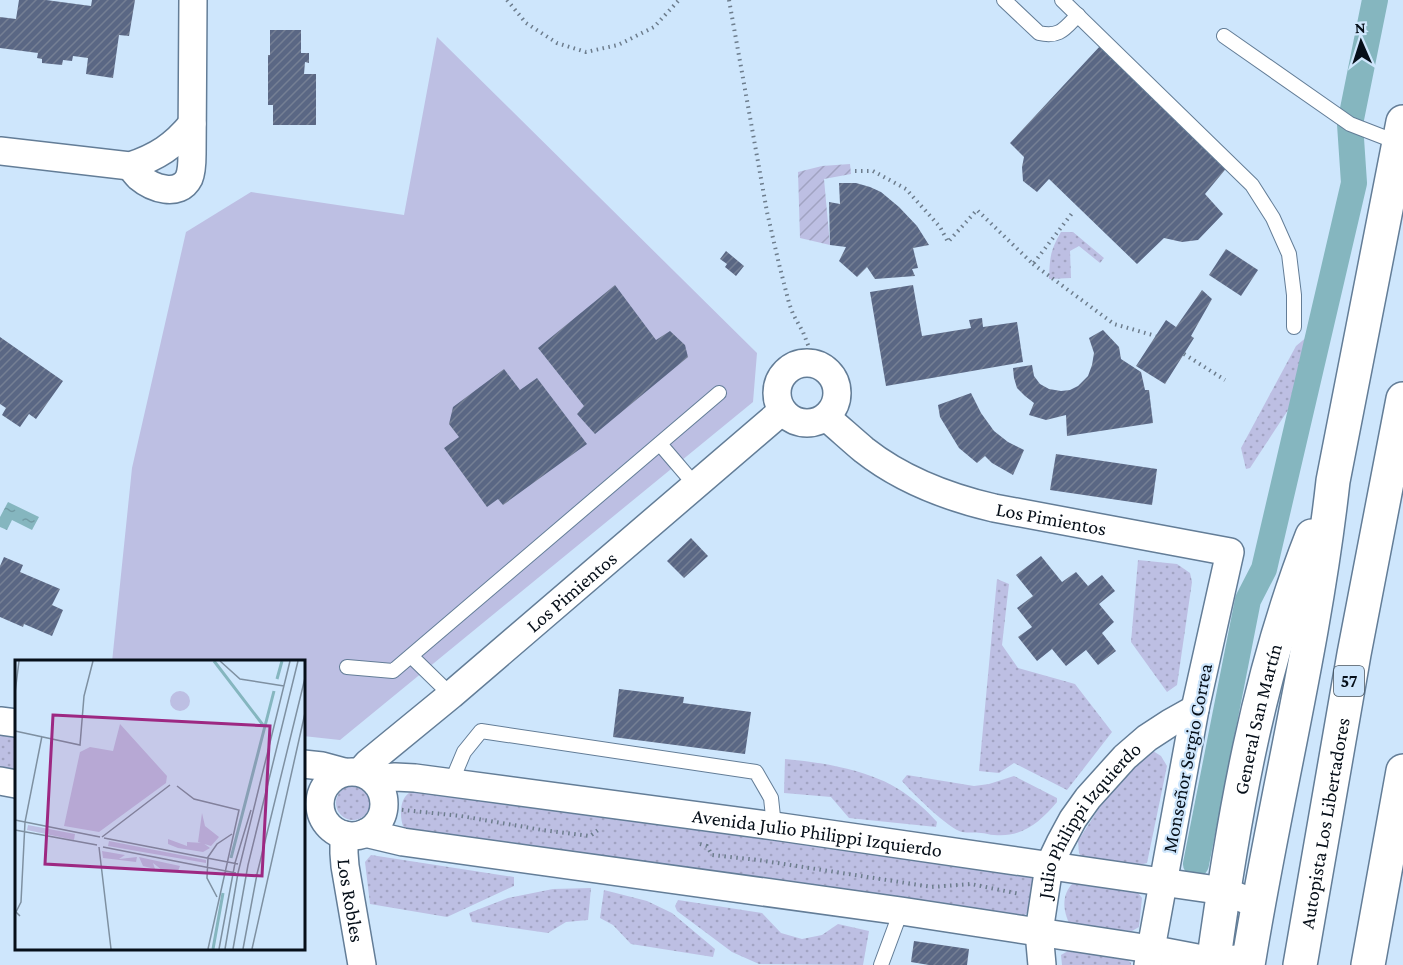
<svg xmlns="http://www.w3.org/2000/svg" width="1403" height="965" font-family="'Crimson Pro',serif">
<style>
.grass{fill:url(#grass-dots)}
.garden{fill:url(#garden-furrows)}
.pitch{fill:#bdbfe3}
.water{fill:url(#water-ripples)}
.lines{fill:none;stroke-linecap:round;stroke-linejoin:round}
.canal{stroke:#85b6bf;stroke-width:26}
.building{fill:url(#building-hatch)}
.service-casing{stroke:#637d97;stroke-width:16}
.minor-casing{stroke:#637d97;stroke-width:30}
.tertiary-casing{stroke:#637d97;stroke-width:36}
.motorway-casing{stroke:#637d97;stroke-width:36}
.path{stroke:#6d7d8d;stroke-width:4;stroke-dasharray:1.5 4.5;stroke-linecap:butt}
.service{stroke:#fff;stroke-width:14}
.minor{stroke:#fff;stroke-width:27}
.tertiary{stroke:#fff;stroke-width:33}
.motorway{stroke:#fff;stroke-width:33}
.labels{text-anchor:middle;stroke-width:4.5;stroke-linejoin:round;paint-order:stroke}
.shield{fill:#cee6fc;stroke:#42505d;stroke-width:1.5}
.shield-label{font-size:18px;font-weight:bold;fill:#060f19}
.street-label{font-size:20px;fill:#060f19;stroke:#cee6fc}
.inset-river{fill:none;stroke:#85b6bf;stroke-width:3}
.inset-road{fill:none;stroke:#7e90a1;stroke-width:1.5}
.view{fill:#9d2882;fill-opacity:0.15;stroke:#9d2882;stroke-width:3}
.inset-edge{fill:none;stroke:#060f19;stroke-width:3}
</style>
<defs>
<pattern id="grass-dots" width="8" height="8" patternUnits="userSpaceOnUse" patternTransform="scale(1.5)"><rect width="8" height="8" fill="#bdbfe3"/><path d="M2 2h.1M6 6h.1" fill="none" stroke="#a1a3c2" stroke-width="1.8" stroke-linecap="round"/></pattern>
<pattern id="garden-furrows" width="10" height="10" patternUnits="userSpaceOnUse" patternTransform="scale(1.5)"><rect width="10" height="10" fill="#bdbfe3"/><path d="M-1 1l2-2M0 10L10 0M9 11l2-2" fill="none" stroke="#a1a3c2"/></pattern>
<pattern id="water-ripples" width="26" height="14" patternUnits="userSpaceOnUse" patternTransform="scale(1.5)"><rect width="26" height="14" fill="#85b6bf"/><path d="M2 4q2-2 4 0t4 0M15 11q2-2 4 0t4 0" fill="none" stroke="#719ba4"/></pattern>
<pattern id="building-hatch" width="6" height="6" patternUnits="userSpaceOnUse" patternTransform="scale(1.5)"><rect width="6" height="6" fill="#5a6784"/><path d="M-1 1l2-2M0 6l6-6M5 7l2-2" fill="none" stroke="#757f94"/></pattern>
</defs>
<rect width="100%" height="100%" fill="#cee6fc"/>
<g class="grass">
<path d="M1061,232H1073L1104,258L1100,263L1079,246L1070,251L1071,278L1049,279C1050,257 1050,251 1061,232Z"/>
<path d="M1314,331L1290,407L1250,468L1246,469L1241,448L1296,346Z"/>
<path d="M1138,560L1177,564L1190,573L1192,582L1177,685L1167,692L1131,642Z"/>
<path d="M997,579L1009,584L1002,645L1018,668L1075,684L1112,732L1067,790L1014,763L999,773L979,771Z"/>
<path d="M0,733L16,735V774L0,771Z"/>
<path d="M1153,751L1161,756L1167,766L1147,863L1139,865L1081,857L1079,853L1078,841L1110,791L1143,754Z"/>
<path d="M785,759C816,762 852,767 881,780C901,788 923,806 937,822L936,827L849,818L831,797L784,793Z"/>
<path d="M907,775L974,786L989,784L1014,776L1057,798V802C1040,822 1022,838 994,835C990,835 985,833 981,833C975,832 968,833 962,832C949,829 912,793 902,781Z"/>
<circle cx="353" cy="803" r="17"/>
<path d="M418,791L1029,873L1037,885L1036,904L1020,920L410,831L403,826C400,817 399,800 409,793C411,791 415,792 418,791Z"/>
<path d="M371,855L514,877V886L447,917L370,904L365,862Z"/>
<path d="M1073,883L1135,889L1142,898L1139,927L1132,931L1070,925C1063,911 1061,895 1073,883Z"/>
<path d="M591,888L588,920L566,922L548,933L472,922L469,913L508,898L553,889Z"/>
<path d="M604,890L647,901L672,913L715,949L713,957L631,944L613,925L600,918Z"/>
<path d="M678,900L762,913L781,933L802,939L822,935L838,924L869,931L863,965L759,964L732,952L677,911L675,906Z"/>
<path d="M1068,951L1125,957L1131,963V965H1062L1061,955Z"/>
</g>
<path class="garden" d="M850,164L851,174L824,179L830,245L800,238L798,172L822,166Z"/>
<path class="pitch" d="M437,37L757,353L753,402L340,740L303,736V662H112L132,468L186,232L251,192L404,215Z"/>
<path class="water" d="M8,502L39,517L32,530L12,520L7,530L0,527V517Z"/>
<g class="lines">
<path class="canal" d="M1196,864L1248,600L1264,569L1354,183L1350,124L1375,0"/>
</g>
<g class="building">
<path d="M19,0H46L91,6L92,0H135L129,36L119,35L113,78L86,74L88,58L73,56L72,61L63,60L62,65L42,63V59L37,58L38,53L0,48V17L16,19Z"/>
<path d="M270,30H301V53H309V63L305,62L304,74H316V125H273V105H268V55H270Z"/>
<path d="M1101,45L1229,165L1205,194L1223,214L1198,240L1182,242L1164,238L1137,264L1049,179L1037,192L1023,181L1022,167L1024,157L1010,143Z"/>
<path d="M839,183H856L870,187L881,192L899,207L917,226L929,245L913,248L918,268L912,269L915,276L875,279L867,267L857,277L839,261L846,247L830,245L829,202L840,204Z"/>
<path d="M1226,249L1258,270L1241,296L1209,275Z"/>
<path d="M726,251L744,266L736,276L725,267L727,264L720,259Z"/>
<path d="M615,285L656,340L670,331L685,345L688,357L595,434L577,414L584,406L538,348Z"/>
<path d="M913,285L922,336L971,328L969,320L982,318L983,327L1017,322L1023,362L886,386L870,292Z"/>
<path d="M1202,290L1212,299L1191,336L1194,338L1165,384L1136,366L1166,320L1176,327Z"/>
<path d="M1103,330L1119,347L1121,359L1141,372L1145,390H1149L1153,423L1067,436L1066,415L1046,420L1029,415L1034,403L1025,396L1017,388L1014,378L1013,368L1032,365L1034,376L1040,384L1049,389L1061,391L1070,390L1078,386L1088,376L1092,365L1094,353L1089,338Z"/>
<path d="M0,337L63,381L36,419L29,414L20,427L2,415L6,408L0,404Z"/>
<path d="M504,369L520,390L537,378L587,444L503,505L498,499L487,507L444,448L459,437L449,424L453,407Z"/>
<path d="M971,393L981,413L994,431L1008,442L1024,450L1013,475L992,463L985,456L977,463L959,448L940,417L938,405Z"/>
<path d="M1056,454L1157,469L1152,505L1050,490Z"/>
<path d="M691,538L708,556L684,578L667,561Z"/>
<path d="M1041,556L1062,582L1076,572L1088,586L1102,575L1115,591L1099,604L1114,622L1102,633L1116,651L1098,665L1086,650L1066,666L1052,649L1037,661L1018,637L1032,627L1017,608L1033,596L1016,575Z"/>
<path d="M4,557L23,565L20,572L60,589L52,605L63,610L52,636L24,624L23,627L0,617V566Z"/>
<path d="M619,689L684,697L683,703L751,712L745,754L613,737Z"/>
<path d="M914,941L969,949L967,965H929L911,962Z"/>
</g>
<g class="lines">
<g class="service-casing">
<g id="service">
<path d="M1004,0L1039,33C1060,38 1065,28 1078,15"/>
<path d="M1062,0L1252,185L1273,218L1289,254L1294,295V327"/>
<path d="M1224,36L1350,124L1399,143"/>
<path d="M660,444L696,486"/>
<path d="M412,657L451,695"/>
<path d="M347,667L393,671L719,393"/>
<path d="M451,783L464,752L481,731L756,772L771,798L774,826"/>
<path d="M881,965L901,911"/>
</g>
</g>
<g class="minor-casing">
<g id="minor">
<path d="M0,151L130,166C157,157 174,146 192,124"/>
<path d="M130,166C133,170 136,174 139,177C152,188 179,198 189,178C192,171 192,162 192,154L193,0"/>
<circle cx="807" cy="393" r="30"/>
<path id="s1" d="M826,417C839,428 851,439 864,450C902,480 947,497 994,508L1230,552L1195,709L1148,965"/>
<path d="M0,721L16,723"/>
<path d="M303,764L322,766L344,772"/>
<circle cx="352" cy="804" r="32"/>
<path id="s2" d="M360,772L368,763L451,695L782,411"/>
<path id="s3" d="M373,779L395,777L415,778L774,826L1224,891L1259,905"/>
<path d="M0,781L16,784"/>
<path d="M365,833L403,842L901,911L1150,949L1213,961L1249,958"/>
<path id="s4" d="M344,835V853L345,866L362,965"/>
<path id="s5" d="M1042,965L1039,932L1049,866L1060,843L1073,819L1088,798L1125,757L1147,738L1170,723L1195,709"/>
</g>
</g>
<g class="tertiary-casing">
<g id="tertiary">
<path id="s6" d="M1213,965C1233,820 1258,673 1312,536"/>
<path d="M1248,965C1274,803 1315,644 1333,481L1403,122"/>
</g>
</g>
<g class="motorway-casing">
<g id="motorway">
<path id="s7" d="M1300,965L1354,654L1403,399"/>
<path d="M1368,965L1403,771"/>
</g>
</g>
<g class="path">
<path d="M507,0L526,23L557,43L586,52L618,45L654,27L679,0"/>
<path d="M729,0L767,212L779,264L789,303L793,314L803,332L815,363"/>
<path d="M855,171H873L906,189L940,227L948,242L977,210L1033,264L1073,212"/>
<path d="M1033,264L1114,324L1156,336"/>
<path d="M1184,354L1225,380"/>
<path d="M384,808L461,816L542,830L590,836L598,830"/>
<path d="M700,844L707,846L712,855L758,860L932,887L971,884L1020,894"/>
</g>
<use href="#service" class="service"/>
<use href="#minor" class="minor"/>
<use href="#tertiary" class="tertiary"/>
<use href="#motorway" class="motorway"/>
</g>
<g class="labels">
<rect class="shield" x="1334" y="666" width="30" height="30" rx="4.5"/>
<g class="shield-label">
<text x="1349" y="687">57</text>
</g>
<g class="street-label">
<text dy="7" stroke="none"><textPath href="#s1" startOffset="252">Los Pimientos</textPath></text>
<text dy="7" stroke="none"><textPath href="#s2" startOffset="278">Los Pimientos</textPath></text>
<text dy="7" stroke="none"><textPath href="#s6" startOffset="250">General San Martín</textPath></text>
<text transform="translate(1187 758) rotate(-79)" y="7">Monseñor Sergio Correa</text>
<text dy="7" stroke="none"><textPath href="#s5" startOffset="159">Julio Philippi Izquierdo</textPath></text>
<text dy="7" stroke="none"><textPath href="#s7" startOffset="144">Autopista Los Libertadores</textPath></text>
<text dy="7" stroke="none"><textPath href="#s3" startOffset="448">Avenida Julio Philippi Izquierdo</textPath></text>
<text dy="7" stroke="none"><textPath href="#s4" startOffset="66">Los Robles</textPath></text>
</g>
</g>
<g transform="translate(15 660)">
<rect width="290" height="290" fill="#cee6fc"/>
<path d="M187,153L190,166L204,177L196,186L183,182ZM13,165L60,174L59,180L12,170ZM153,179L172,186V182L188,183L195,188L188,192L163,188L153,184ZM94,181L191,200V203L93,186ZM87,191L110,195L104,199L122,197L121,202L88,198ZM124,197L165,206L163,211L147,210L138,203L140,209L128,206Z" fill="#bdbfe3"/>
<path d="M155 41a10 10 0 1 1 20 0a10 10 0 1 1-20 0ZM105,64L152,116L151,123L84,172L49,166L65,92L75,87L98,91Z" fill="#bdbfe3"/>
<path class="inset-river" d="M199,1L248,65M262,19L267,1M216,198L259,31M198,289L208,233"/>
<path class="inset-road" d="M205,1L225,19L269,26M0,33L4,1M0,71L65,85L69,36L78,1M162,126L179,139L224,150L193,289M0,160L85,177M0,170L82,185M87,177L155,125M89,178L223,204M84,187L96,289M88,187L221,213M202,237L192,218L193,197L202,184L217,174M5,256L1,252L6,242L10,162L27,76M204,289L220,203L236,150M210,289L223,213L275,1M218,289L233,205L283,1M228,289L242,214L290,18M237,289L290,53"/>
<path class="view" d="M38,55L255,66L247,216L30,204Z"/>
<rect width="290" height="290" class="inset-edge"/>
</g>
<g transform="translate(1361 42) rotate(357)" stroke="#cee6fc" stroke-width="4.5" paint-order="stroke">
<path d="M0-4.5L10 22L0 15L-10 22Z" fill="#060f19"/>
<text y="-9" font-size="16" font-weight="bold" text-anchor="middle" fill="#060f19">N</text>
</g>
</svg>
